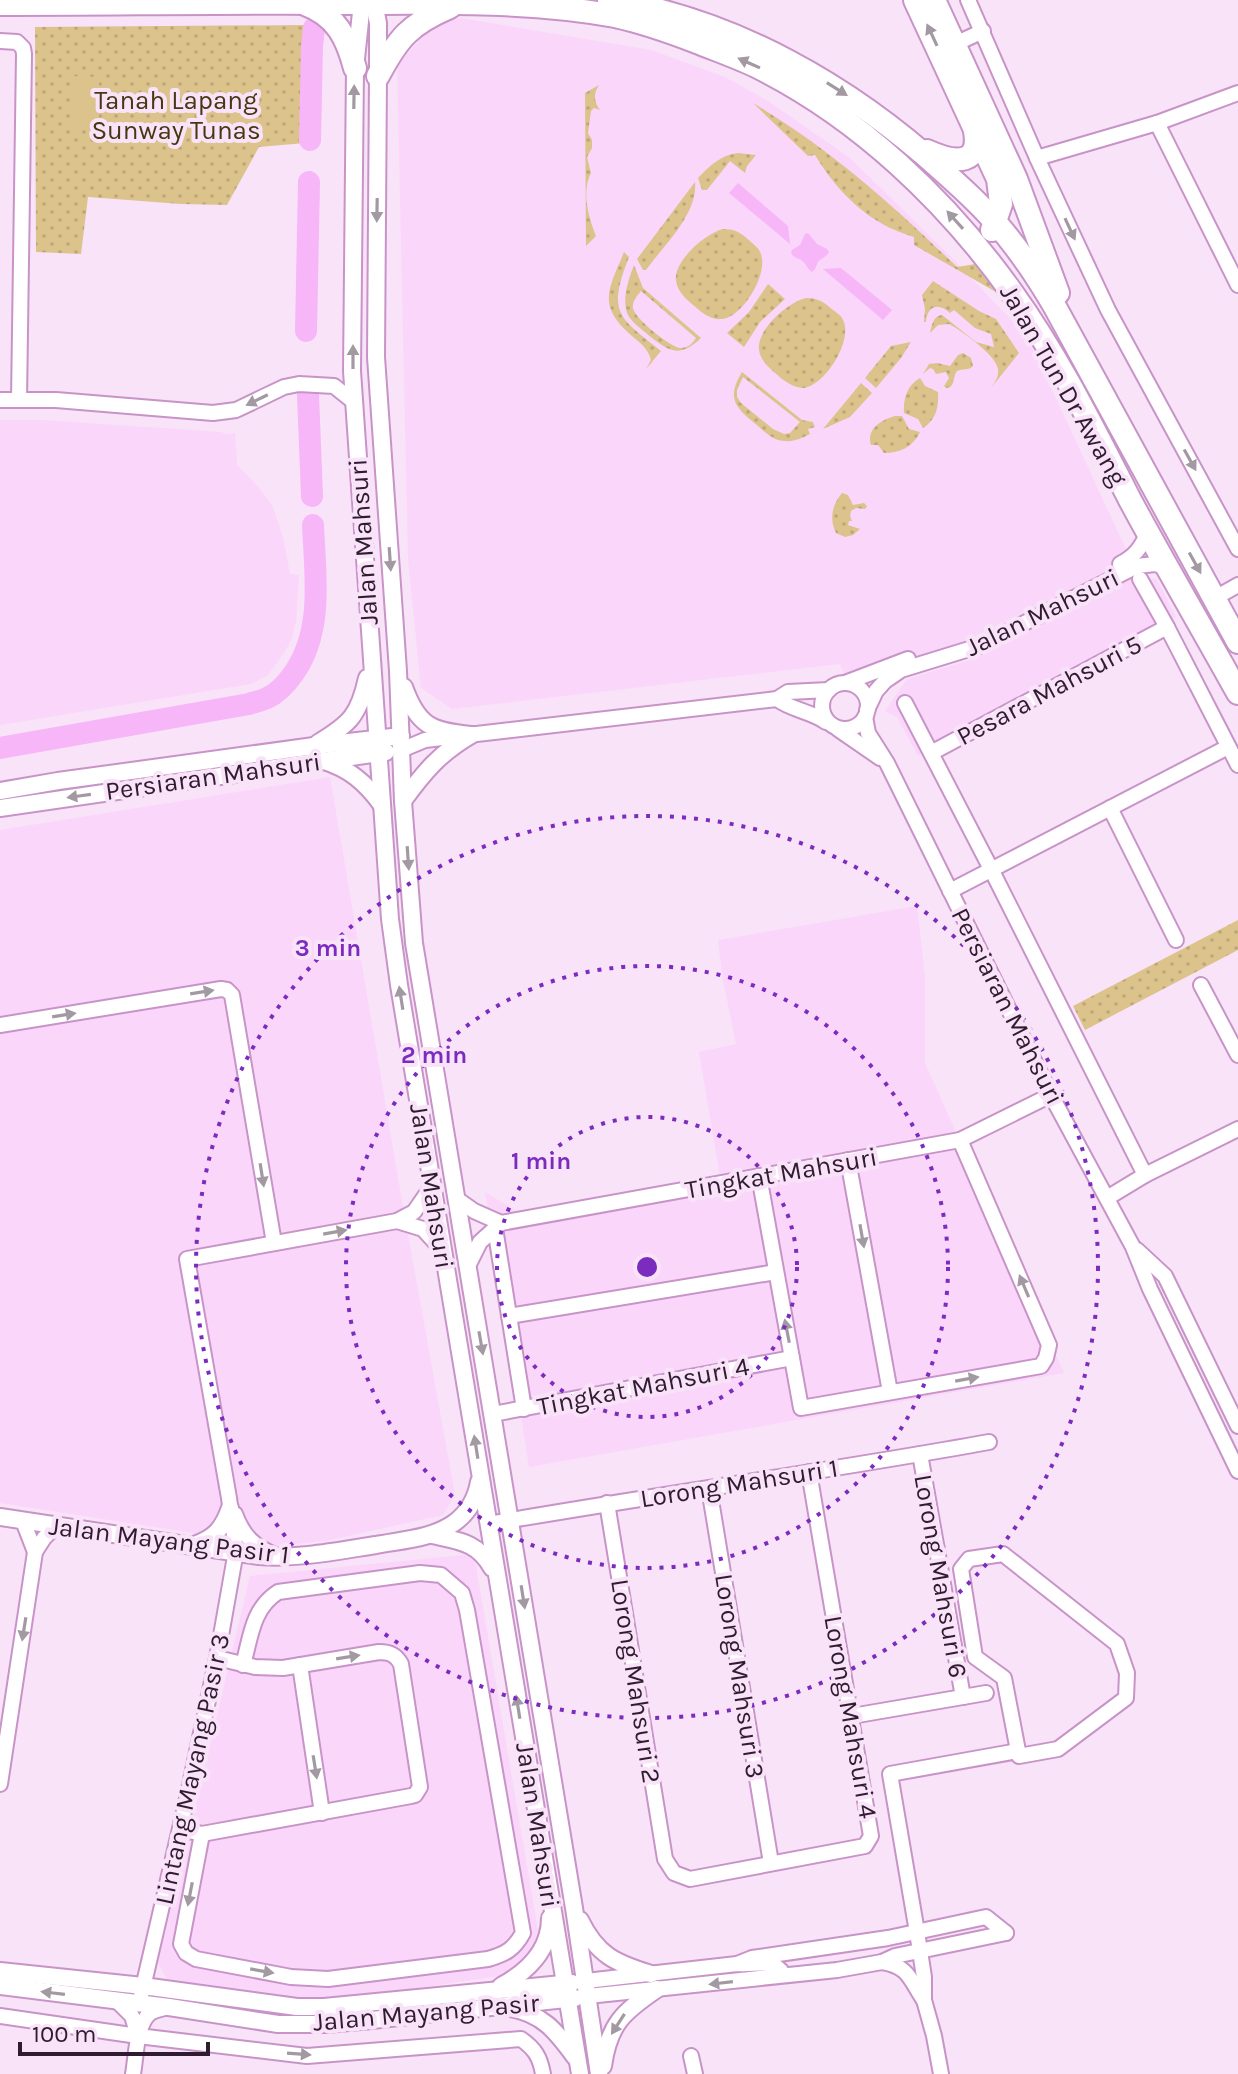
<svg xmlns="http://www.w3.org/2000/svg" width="1238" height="2074" font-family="Karla,sans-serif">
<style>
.built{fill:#fad6fa}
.grass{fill:url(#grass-dots);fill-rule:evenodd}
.pitch{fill:#dcc38c}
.water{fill:#f7b6f7}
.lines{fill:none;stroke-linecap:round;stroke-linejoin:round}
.river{stroke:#f7b6f7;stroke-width:22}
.minor-casing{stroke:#c894c8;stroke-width:18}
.tertiary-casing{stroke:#c894c8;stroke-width:20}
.primary-casing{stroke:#c894c8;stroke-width:26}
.minor{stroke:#fff;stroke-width:14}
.tertiary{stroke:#fff;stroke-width:16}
.primary{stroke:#fff;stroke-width:22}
.oneway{fill:#a299a2}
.ring{fill:none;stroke:#7b2cbf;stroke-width:4;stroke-dasharray:4 8}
.labels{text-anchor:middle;stroke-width:8;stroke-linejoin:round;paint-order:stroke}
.park-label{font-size:26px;fill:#463712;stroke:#f9e3f8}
.street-label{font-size:26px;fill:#301c30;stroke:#f9e3f8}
.centre{fill:#7b2cbf;stroke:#f9e3f8;stroke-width:4}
.ring-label{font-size:24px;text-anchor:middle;font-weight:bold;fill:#7b2cbf;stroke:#f9e3f8;stroke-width:8;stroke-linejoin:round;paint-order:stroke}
</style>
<defs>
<pattern id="grass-dots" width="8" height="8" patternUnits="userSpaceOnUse" patternTransform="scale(2)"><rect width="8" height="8" fill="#dcc38c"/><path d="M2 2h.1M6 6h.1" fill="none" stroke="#bda779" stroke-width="1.8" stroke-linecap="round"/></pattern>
</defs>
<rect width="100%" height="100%" fill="#f9e3f8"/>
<g class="built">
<path d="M461,18L651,50L725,77L768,101L850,158L955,261L1019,328L1035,353L1131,560L965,641L862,673L844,674L840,664L452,709L421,688L408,559L397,64L435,24Z"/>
<path d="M0,420H42L221,432L225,434L235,433L237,465L259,488L272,505L283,537L290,574L299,575L296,621L292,638L284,653L268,675L251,684L0,725Z"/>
<path d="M1137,574L1157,580L1176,617L918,756L897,717L885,711L907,679L976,658Z"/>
<path d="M330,777L403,1207L455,1495L443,1515L330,1540L277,1546L0,1503V830Z"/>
<path d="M917,906L925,976V1063L1064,1373L529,1467L485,1192L516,1211L720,1177L699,1052L736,1044L722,975L718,940Z"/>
<path d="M474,1554L540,1942L513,1974L317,2003L170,1985L158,1963L250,1576Z"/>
</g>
<g class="grass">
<path d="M306,25L305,143L259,147L227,205L181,204L88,197L81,254L36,252L35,27Z"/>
<path d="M599,85C593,94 594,102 600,110L594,108L591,111L588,133L592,140V148L587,157L591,173C581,192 589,218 596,236L586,246L585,93Z"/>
<path d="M753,103C829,148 894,206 957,267L975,264L996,292L914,245V237C869,224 839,194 815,155L808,156Z"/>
<path d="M738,153L756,155L747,166L745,173L730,161L707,190H702L698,178C710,166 720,155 738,153Z"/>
<path d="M695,182C698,214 664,245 646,270H643L637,259Z"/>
<path d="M723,229C736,229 741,233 750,241C752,243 758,248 759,250C772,270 743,317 722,319C713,320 705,315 699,310C690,302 678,294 676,281C673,261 706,233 723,229Z"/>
<path d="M624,252L629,257C607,313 618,317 661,351L646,369L651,360C648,348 640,343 632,336C596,305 609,289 624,252Z"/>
<path d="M634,265L643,288L701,338C678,360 667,350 646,333C638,326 628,320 626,309C623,295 629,278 634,265ZM641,291L696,338C693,343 688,348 681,348C671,348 634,318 633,308C632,301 637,296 641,291Z"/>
<path d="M933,281L979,311L996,319L1019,353L991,388C995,382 999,377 998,369C996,355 962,331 949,324L938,325L930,333C932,325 933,316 942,315L976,342L994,347L991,334L975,328L954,310L950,313C938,302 927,306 926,322H924L925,309L922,295Z"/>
<path d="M768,284L785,299L760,322L744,347L727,333L749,312Z"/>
<path d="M806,298C818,298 824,302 833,310C835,311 841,316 842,318C855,338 826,385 804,388C796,388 789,384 782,379C773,371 761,363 759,350C756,330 788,302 806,298Z"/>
<path d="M911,342L901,358L876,388L865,378L891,346Z"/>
<path d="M963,353L971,358L973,366C969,371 963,368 957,371C952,378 956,387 946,388L944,386L949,378L946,372L936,374L933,369L930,368L923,374L929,364L937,363L950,366L958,355Z"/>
<path d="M742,372L802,420L813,422L815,427L808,429L810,434C802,438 794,442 785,441C774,441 766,433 758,426C737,409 725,400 742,372ZM743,377L800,422L790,433L784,434L773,429L741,403L737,397V390Z"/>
<path d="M920,378L925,386L938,392C939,407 936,420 923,428L918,419L904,413C903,399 907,385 920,378Z"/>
<path d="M861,383L872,393L850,417L823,429Z"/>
<path d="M895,416H902L909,429L920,432C913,447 900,453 884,453L878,445H871C866,429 881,420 895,416Z"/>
<path d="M842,493L848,495L853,505L864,503L867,506L865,509L856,508L851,511L850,516L852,521H849L848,525L860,529L853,535L845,537L836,533C829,519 832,505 842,493Z"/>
<path d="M1238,920V950L1085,1030L1073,1006Z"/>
</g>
<path class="pitch" d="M70,76L99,77V126H70Z"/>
<g class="water">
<path d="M738,183L788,226L790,244L729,193Z"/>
<path d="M808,233L817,244L827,249L829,252C827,257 821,258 818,262C816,266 816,269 812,272C807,269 806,263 801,260C796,257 794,258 791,253L792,250L800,245L805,234Z"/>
<path d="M841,268L892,310L883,320L823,269Z"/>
</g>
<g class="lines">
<g class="river">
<path d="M310,140L312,46L314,28"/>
<path d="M306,331L309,182"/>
<path d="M308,395L312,496"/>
<path d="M0,748L249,704C255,702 261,701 267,698C279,693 287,683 294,673C324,630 315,574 313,525"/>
</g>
<g class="minor-casing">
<g id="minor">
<path d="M968,0L1037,158L1108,310L1238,549"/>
<path d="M0,41L17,42L23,48L24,54L19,400"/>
<path d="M955,44L983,31"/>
<path d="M1157,123L1238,285"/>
<path d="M1037,158L1157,123L1238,93"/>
<path d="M0,400H56L213,413L236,410L284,387L299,384L334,386L354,402"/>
<path d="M1120,564C1135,556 1141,548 1148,532"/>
<path d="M1140,579L1167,627L1238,765"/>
<path d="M1215,598L1238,585"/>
<path d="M845,683L908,659"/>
<circle cx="845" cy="706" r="23"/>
<path d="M777,699C791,710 811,711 826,722"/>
<path d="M905,703L991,869L1145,1175"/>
<path d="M867,710L876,691L885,681L901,670L979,646L1137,566L1155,564L1168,568"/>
<path d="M865,717L868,733L887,763L1051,1095L1133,1247L1150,1289L1238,1471"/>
<path d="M838,729L880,758"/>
<path d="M401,750L425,740L777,699L788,692L829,690"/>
<path d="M931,753L1167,627"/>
<path d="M1110,808L1176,940"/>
<path d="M950,891L1228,747"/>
<path d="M1201,985L1238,1055"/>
<path d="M0,1025L221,989L227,990L232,995L274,1243"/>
<path d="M848,1160L890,1392"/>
<path d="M759,1176L801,1408L1041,1366L1046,1358L1049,1345L960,1140"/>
<path d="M1107,1198L1145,1175L1238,1129"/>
<path d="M457,1199L474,1211L501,1223"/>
<path d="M397,1221L423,1229L443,1251"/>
<path d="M495,1228L524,1409"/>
<path d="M1137,1250L1165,1276L1238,1426"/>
<path d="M468,1266L480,1242L501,1223L960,1140L1051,1095"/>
<path d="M509,1316L776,1272"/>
<path d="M493,1414L792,1358"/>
<path d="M920,1454L963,1697"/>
<path d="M709,1488L771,1863"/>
<path d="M607,1503L665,1859L674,1873L690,1879L865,1846L871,1836L809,1472"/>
<path d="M235,1514C243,1536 255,1548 278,1556"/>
<path d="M23,1521L35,1552"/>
<path d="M488,1524C655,1495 823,1472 989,1442"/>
<path d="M1003,1554L1117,1644L1127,1673L1126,1698L1058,1749L1019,1756L1004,1678L975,1657L961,1569L969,1559Z"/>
<path d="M300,1665L322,1813"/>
<path d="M852,1716L986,1693"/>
<path d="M0,1784L35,1552L44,1538L56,1526"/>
<path d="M181,1829L202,1834L411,1796L415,1795L420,1787L401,1664C396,1655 390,1652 379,1652L283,1668L255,1667L217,1658"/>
<path d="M202,1834L181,1944L186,1953L196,1959L291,1977L328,1979L488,1959C506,1954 514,1949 523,1933L467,1610L462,1593L441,1575L420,1573L278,1592C252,1609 251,1636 243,1665"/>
<path d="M882,1962C908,1966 910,1979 923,1999"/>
<path d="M737,1964L752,1958L888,1938L986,1917L1006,1933"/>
<path d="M586,1981L737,1964C755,1966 774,1957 784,1975"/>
<path d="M141,1996L188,1794L217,1658L236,1551L229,1498L187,1259L397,1221L414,1212L432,1186"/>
<path d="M588,1996L837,1970L882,1962L895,1956L1006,1933"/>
<path d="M118,2002L132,2016L138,2036"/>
<path d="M0,2016L138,2036L307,2056L521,2039C535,2049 540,2057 543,2074"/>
<path d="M691,2056L695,2074"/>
<path d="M133,2074C136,2058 136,2026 149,2014C153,2010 162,2009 168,2007"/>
<path d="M941,2074L934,2036L924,2000V1977L917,1932L890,1774L1018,1751"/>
</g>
</g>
<g class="tertiary-casing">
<g id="tertiary">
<path d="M362,3L355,68L352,371L390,919L399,985L580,2074"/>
<path d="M374,3L378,23V76L376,357L398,671L403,801L414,943L574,1908L599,2074"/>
<path d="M404,687C418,726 431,731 471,735"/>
<path d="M318,743C350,724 359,715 367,678"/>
<path d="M324,761C349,769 365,782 381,804"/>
<path d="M0,791L58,781L314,746L401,736"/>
<path d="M403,801C424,772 440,753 471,735"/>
<path d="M0,808L386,752"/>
<path d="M0,1517L259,1556C299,1559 337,1551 376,1545C402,1540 431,1539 454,1523C468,1513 476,1499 479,1482"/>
<path d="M432,1535C459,1541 478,1542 492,1568"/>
<path d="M194,1545C215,1538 223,1528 230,1508"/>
<path d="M580,1920C597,1955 615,1963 651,1974"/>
<path d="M0,1971L143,1986L297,2007H324L572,1983"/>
<path d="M0,1986L169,2007L278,2024H326L372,2020L575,1998"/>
<path d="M501,1986C527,1972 550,1950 550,1918"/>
<path d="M510,2008C543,2014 556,2031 575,2057"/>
<path d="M603,2066C609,2024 623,2012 657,1989"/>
</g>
</g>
<g class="primary-casing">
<g id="primary">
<path d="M609,0C735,20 851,87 944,172C962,188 981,205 996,223C1019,249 1038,278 1055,307L1238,642"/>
<path d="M915,0L998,179L1001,204L992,230"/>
<path d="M934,0L1016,179L1058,293"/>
<path d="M0,4C116,4 231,2 347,3C436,3 528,0 615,16C643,22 671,32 697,42C717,50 737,57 756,66C859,117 947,201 1013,294C1059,358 1094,430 1130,500C1165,565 1202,628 1238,693"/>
<path d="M305,4C337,16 347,38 355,68"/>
<path d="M378,76C398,38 410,24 450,7"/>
<path d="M927,151C956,164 983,166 974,126"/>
</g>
</g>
<use href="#minor" class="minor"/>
<use href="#tertiary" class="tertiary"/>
<use href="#primary" class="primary"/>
</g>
<defs><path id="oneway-solid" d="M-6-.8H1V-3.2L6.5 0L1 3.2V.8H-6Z" transform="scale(2)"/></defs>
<g class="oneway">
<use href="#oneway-solid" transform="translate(932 35) rotate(-115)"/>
<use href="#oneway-solid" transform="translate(749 63) rotate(-156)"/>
<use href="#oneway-solid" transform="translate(837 89) rotate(32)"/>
<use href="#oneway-solid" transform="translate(354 97) rotate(-89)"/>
<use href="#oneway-solid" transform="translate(377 210) rotate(91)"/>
<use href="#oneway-solid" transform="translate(955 220) rotate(-132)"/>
<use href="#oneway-solid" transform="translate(1070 229) rotate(65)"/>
<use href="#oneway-solid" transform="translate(353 357) rotate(-90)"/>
<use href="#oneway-solid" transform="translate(257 400) rotate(154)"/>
<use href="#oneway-solid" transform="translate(1190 460) rotate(61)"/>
<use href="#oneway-solid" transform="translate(390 559) rotate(86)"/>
<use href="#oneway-solid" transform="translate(1195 563) rotate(61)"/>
<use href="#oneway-solid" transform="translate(79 796) rotate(172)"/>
<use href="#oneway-solid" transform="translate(408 858) rotate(86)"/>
<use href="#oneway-solid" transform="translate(202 992) rotate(-9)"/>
<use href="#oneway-solid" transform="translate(401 998) rotate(-99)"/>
<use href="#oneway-solid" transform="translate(64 1015) rotate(-9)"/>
<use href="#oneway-solid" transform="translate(262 1175) rotate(81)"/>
<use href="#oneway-solid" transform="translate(335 1232) rotate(-10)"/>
<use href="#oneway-solid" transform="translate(862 1236) rotate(80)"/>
<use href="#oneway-solid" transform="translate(1024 1286) rotate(-113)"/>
<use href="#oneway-solid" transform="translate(787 1331) rotate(-101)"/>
<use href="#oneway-solid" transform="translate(481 1343) rotate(80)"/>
<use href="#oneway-solid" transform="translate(967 1379) rotate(-10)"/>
<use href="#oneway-solid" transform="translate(476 1447) rotate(-99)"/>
<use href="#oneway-solid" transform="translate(523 1597) rotate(81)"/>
<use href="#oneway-solid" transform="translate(24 1629) rotate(99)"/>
<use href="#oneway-solid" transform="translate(348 1657) rotate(-9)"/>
<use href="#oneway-solid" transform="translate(518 1707) rotate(-99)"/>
<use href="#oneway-solid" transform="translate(315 1767) rotate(81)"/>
<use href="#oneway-solid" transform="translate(190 1894) rotate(101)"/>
<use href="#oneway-solid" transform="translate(262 1971) rotate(10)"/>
<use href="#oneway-solid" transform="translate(721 1983) rotate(173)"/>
<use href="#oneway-solid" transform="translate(53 1993) rotate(-173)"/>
<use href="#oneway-solid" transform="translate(618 2024) rotate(123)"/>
<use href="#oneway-solid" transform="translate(299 2054) rotate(4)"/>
</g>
<g class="ring">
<circle cx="647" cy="1267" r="150"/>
<circle cx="647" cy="1267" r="301"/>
<circle cx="647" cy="1267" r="451"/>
</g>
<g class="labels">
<g class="park-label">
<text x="176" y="109">Tanah Lapang<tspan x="176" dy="30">Sunway Tunas</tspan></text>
</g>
<g class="street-label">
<text transform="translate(1064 385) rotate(60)" y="9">Jalan Tun Dr Awang</text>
<text transform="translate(363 542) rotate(-94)" y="9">Jalan Mahsuri</text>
<text transform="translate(1042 612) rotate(-26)" y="9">Jalan Mahsuri</text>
<text transform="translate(1049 690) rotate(-28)" y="9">Pesara Mahsuri 5</text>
<text transform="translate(213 776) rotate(-8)" y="9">Persiaran Mahsuri</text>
<text transform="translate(1008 1006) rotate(63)" y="9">Persiaran Mahsuri</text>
<text transform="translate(781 1173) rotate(-10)" y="9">Tingkat Mahsuri</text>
<text transform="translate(432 1186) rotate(81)" y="9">Jalan Mahsuri</text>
<text transform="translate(643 1386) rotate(-11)" y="9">Tingkat Mahsuri 4</text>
<text transform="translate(739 1483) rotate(-9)" y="9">Lorong Mahsuri 1</text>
<text transform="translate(169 1540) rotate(7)" y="9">Jalan Mayang Pasir 1</text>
<text transform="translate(941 1576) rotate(80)" y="9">Lorong Mahsuri 6</text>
<text transform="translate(740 1676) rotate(81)" y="9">Lorong Mahsuri 3</text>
<text transform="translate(636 1681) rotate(81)" y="9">Lorong Mahsuri 2</text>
<text transform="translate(851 1717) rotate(80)" y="9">Lorong Mahsuri 4</text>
<text transform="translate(192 1769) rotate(-78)" y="9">Lintang Mayang Pasir 3</text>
<text transform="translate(538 1825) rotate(81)" y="9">Jalan Mahsuri</text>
<text transform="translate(426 2012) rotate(-5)" y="9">Jalan Mayang Pasir</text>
</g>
</g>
<circle cx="647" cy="1267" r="12" class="centre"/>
<g class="ring-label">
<text x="328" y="956">3 min</text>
<text x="434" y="1063">2 min</text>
<text x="541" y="1169">1 min</text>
</g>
<path d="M20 2042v12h188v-12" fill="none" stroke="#301c30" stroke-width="4"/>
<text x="32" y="2042" font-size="24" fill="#301c30" stroke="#f9e3f8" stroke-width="6" paint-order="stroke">100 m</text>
</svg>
